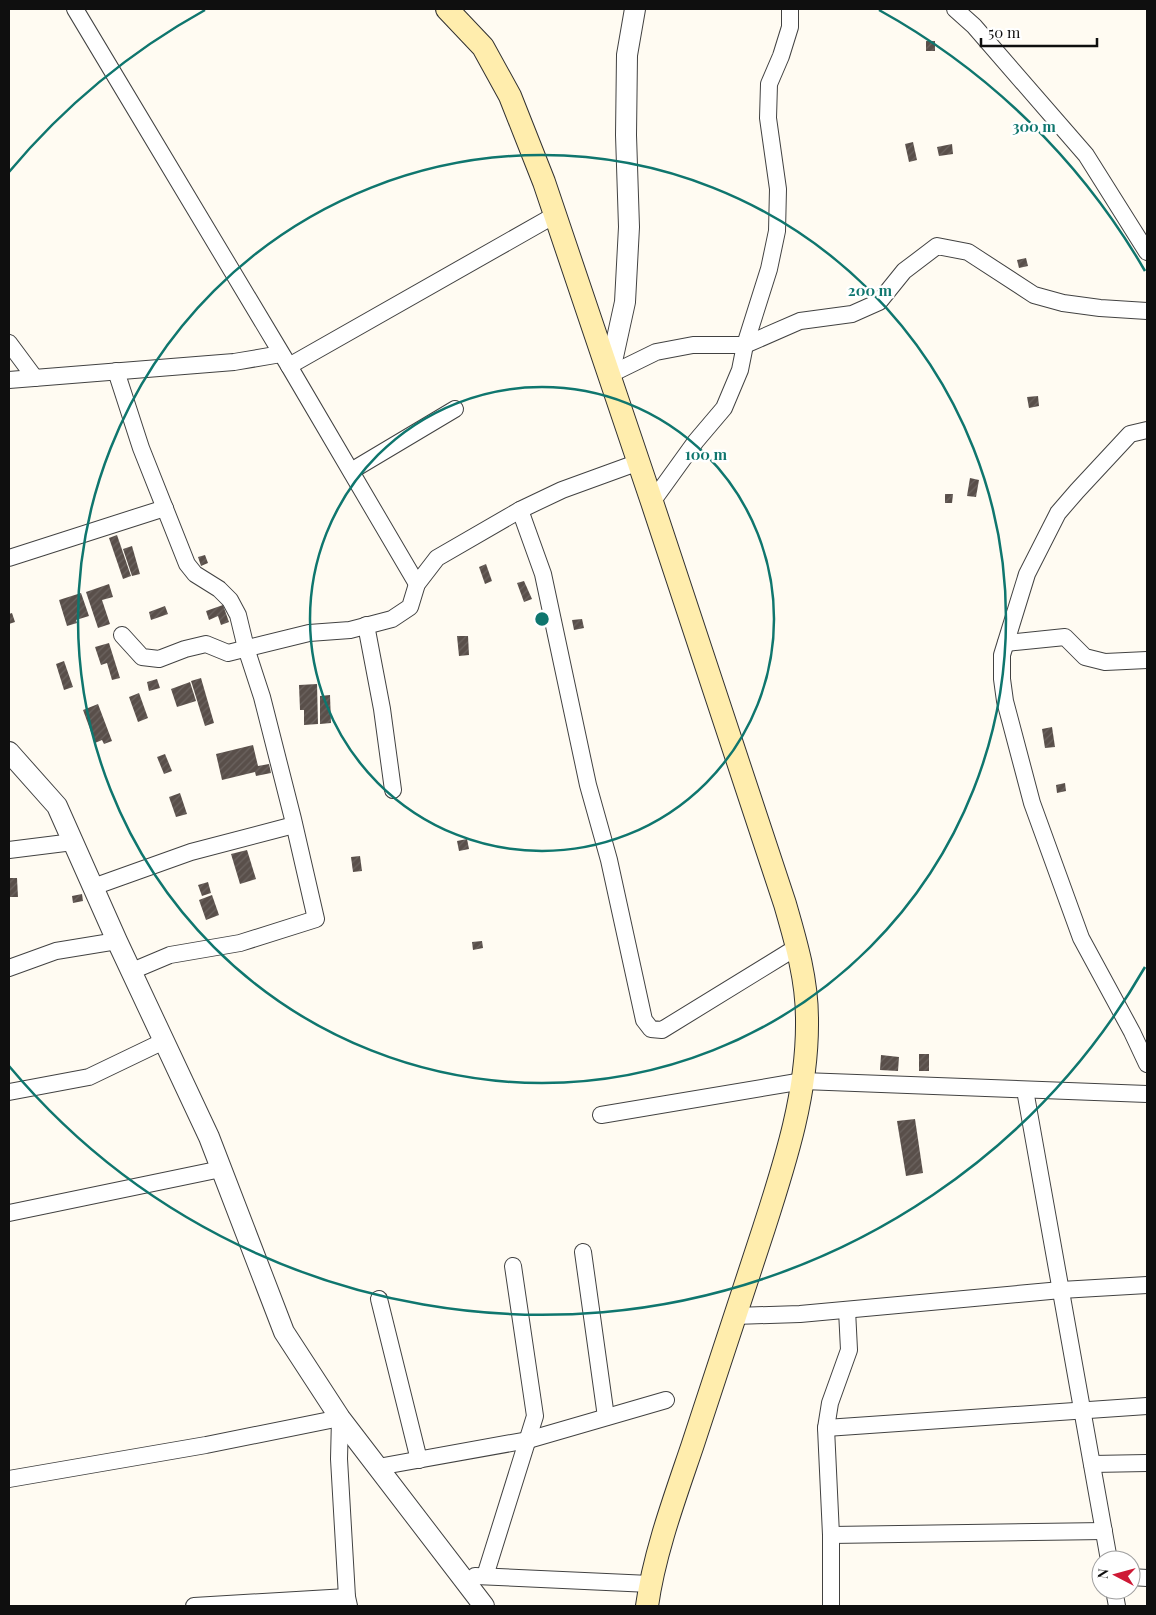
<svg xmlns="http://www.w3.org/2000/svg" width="1156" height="1615" font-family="'Playfair Display',serif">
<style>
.building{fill:url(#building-hatch)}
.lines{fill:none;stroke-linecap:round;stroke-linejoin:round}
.minor-casing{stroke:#424242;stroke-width:18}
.tertiary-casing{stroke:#424242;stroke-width:22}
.secondary-casing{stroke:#313131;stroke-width:24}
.minor{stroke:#fff;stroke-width:16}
.tertiary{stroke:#fff;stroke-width:20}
.secondary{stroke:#ffedad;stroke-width:22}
.ring{fill:none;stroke:#0f766e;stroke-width:2.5}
.centre{fill:#0f766e;stroke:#fff;stroke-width:2.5}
.ring-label{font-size:15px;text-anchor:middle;font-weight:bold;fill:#0f766e;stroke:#fff;stroke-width:5;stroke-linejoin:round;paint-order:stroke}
</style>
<defs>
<pattern id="building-hatch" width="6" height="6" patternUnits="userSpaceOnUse" patternTransform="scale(1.25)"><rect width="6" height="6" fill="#594f4a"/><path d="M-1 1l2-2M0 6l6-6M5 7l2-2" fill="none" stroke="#6c6460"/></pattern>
</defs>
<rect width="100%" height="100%" fill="#fffbf2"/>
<g class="building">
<rect x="926" y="41" width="9" height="10"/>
<path d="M913,142L917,160L909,162L905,144Z"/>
<path d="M952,144L953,154L939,156L937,147Z"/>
<path d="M1026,258L1028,266L1019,268L1017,260Z"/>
<path d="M1038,396L1039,406L1029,408L1027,397Z"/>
<path d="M970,478L979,480L976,497L967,496Z"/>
<path d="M945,494H953L952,503H945Z"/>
<path d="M117,535L131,576L123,579L109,538Z"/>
<path d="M132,546L140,574L132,576L123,549Z"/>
<path d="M205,555L208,563L201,566L198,557Z"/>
<path d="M486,564L492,581L485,584L479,567Z"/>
<path d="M524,581L532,599L524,602L517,583Z"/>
<path d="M109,584L113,597L102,600L110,624L98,628L86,592Z"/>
<path d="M81,593L89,616L76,620L77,623L67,626L59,600Z"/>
<path d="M223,605L229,622L221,625L218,616L209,620L206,611Z"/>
<path d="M165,606L168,614L151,620L149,612Z"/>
<path d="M12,613L15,622L9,624V614Z"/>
<path d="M582,619L584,628L574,630L572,620Z"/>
<path d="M457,636H468L469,655L459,656Z"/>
<path d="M109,643L120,678L112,680L107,663L101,665L95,647Z"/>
<path d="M64,661L73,687L64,690L56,664Z"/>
<path d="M201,678L214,723L205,726L191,681Z"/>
<path d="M157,679L160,688L149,691L147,682Z"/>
<path d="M190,682L196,701L177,707L171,689Z"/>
<path d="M317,684L318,724L304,725V710H300L299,685Z"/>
<path d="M139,693L148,718L138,722L129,697Z"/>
<path d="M330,695L331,723L320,724V696Z"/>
<path d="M98,704L112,741L104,744L102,740L95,743L83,710Z"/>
<path d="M1052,727L1055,747L1045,748L1042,729Z"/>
<path d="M253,745L258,766L269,764L271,773L256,776L255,772L222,780L216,754Z"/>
<path d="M165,754L172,771L164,774L157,757Z"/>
<path d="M1065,783L1066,791L1057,793L1056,785Z"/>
<path d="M180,793L187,814L176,817L169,797Z"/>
<path d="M467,839L469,849L459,851L457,841Z"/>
<path d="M247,850L256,879L240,884L231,854Z"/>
<path d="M360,856L362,871L353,872L351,857Z"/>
<path d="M9,878H17L18,897H9Z"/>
<path d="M208,882L211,893L202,896L198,885Z"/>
<path d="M82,894L83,901L73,903L72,896Z"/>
<path d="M212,895L219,915L206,920L199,900Z"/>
<path d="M482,941L483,948L473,950L472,942Z"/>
<rect x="919" y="1054" width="10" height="17"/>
<path d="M881,1055L899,1057L898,1071L880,1070Z"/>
<path d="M915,1119L923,1173L906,1176L897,1121Z"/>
</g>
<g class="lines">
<g class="minor-casing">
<g id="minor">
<path d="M75,9L289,366L417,584"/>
<path d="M955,9L974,26L1086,155L1147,252"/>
<path d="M9,343L35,378"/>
<path d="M289,366L555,215"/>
<path d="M116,371L141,448L187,564L195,574L219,589L230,600L238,615L246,648L262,697L293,819L316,919L240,943L170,955L132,971"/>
<path d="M609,375L656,352L693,345H745L800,321L852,314L879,302L904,271L937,246L968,252L1034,295L1063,303L1100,308L1147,311"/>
<path d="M9,380L234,362L281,354"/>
<path d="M1147,430L1130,434L1077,491L1058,513L1027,574L1002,655V679L1005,701L1032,803L1081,938L1132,1032L1147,1064"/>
<path d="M351,471L455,409"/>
<path d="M652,502L696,441L724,408L740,370L745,345L769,269L777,231L778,189L768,118L769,84L781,56L790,27V9"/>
<path d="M520,510L543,574L588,785L609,860L644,1020L651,1029L662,1030L797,947"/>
<path d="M9,558L165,508"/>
<path d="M366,625L382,709L393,790"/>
<path d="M122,635L142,657L159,659L185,649L206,644L228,653L309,633L350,630L392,619L410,607L417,584L437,558L520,510L562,490L639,462"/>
<path d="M1006,643L1065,637L1085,657L1105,662L1147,660"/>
<path d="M9,850L73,842"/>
<path d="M93,887L191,852L294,825"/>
<path d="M9,968L56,951L117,941"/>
<path d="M1025,1090L1109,1560"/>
<path d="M9,1092L89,1077L164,1041"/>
<path d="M601,1115L803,1081L1147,1094"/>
<path d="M9,1213L221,1169"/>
<path d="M583,1252L606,1417"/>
<path d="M379,1299L419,1460"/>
<path d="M735,1316L800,1314L1061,1290L1147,1285"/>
<path d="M826,1428L1147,1406"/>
<path d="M1092,1464L1147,1463"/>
<path d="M378,1467L528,1440L666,1400"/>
<path d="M9,1479L206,1445L340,1418L339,1459L347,1597L349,1606"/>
<path d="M831,1535L1104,1531"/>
<path d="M475,1576L650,1584"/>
<path d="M485,1576L535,1416L513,1266"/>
<path d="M1131,1577L1147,1578"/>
<path d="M1114,1590L1117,1606"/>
<path d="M194,1606L347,1597"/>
<path d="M831,1606V1535L826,1428L830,1403L849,1350L847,1310"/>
</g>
</g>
<g class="tertiary-casing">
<g id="tertiary">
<path d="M609,375L625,302L629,227L626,135L627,55L635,9"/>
<path d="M9,752L57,806L117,941L209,1137L284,1332L340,1418L484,1606"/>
</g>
</g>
<g class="secondary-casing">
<path id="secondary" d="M447,9L483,47L510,96L544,182L652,502L785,904C796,942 807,979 807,1019C808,1091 786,1160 764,1228C740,1301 716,1374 692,1447C675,1497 654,1554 647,1606"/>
</g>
<use href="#minor" class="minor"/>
<use href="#tertiary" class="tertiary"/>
<use href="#secondary" class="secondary"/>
</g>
<g class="ring">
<circle cx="542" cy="619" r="232"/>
<circle cx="542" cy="619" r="464"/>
<path d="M1145 967A696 696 0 0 1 9 1066M9 172A696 696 0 0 1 205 10M879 10A696 696 0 0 1 1145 271"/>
</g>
<circle cx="542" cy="619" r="8" class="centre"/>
<g class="ring-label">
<text x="1034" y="132">300 m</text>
<text x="870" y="296">200 m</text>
<text x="706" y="460">100 m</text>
</g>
<rect width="1156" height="1615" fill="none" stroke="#0f0f0f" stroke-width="20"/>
<g transform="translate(1116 1575) rotate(276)"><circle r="24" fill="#ffffff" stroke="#9f9f9f"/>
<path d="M0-4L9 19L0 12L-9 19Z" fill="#ce1935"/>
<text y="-8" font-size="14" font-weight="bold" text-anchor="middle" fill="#0f0f0f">N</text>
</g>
<path d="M981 38v8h116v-8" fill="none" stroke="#0f0f0f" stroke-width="2.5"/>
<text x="988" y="38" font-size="15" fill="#0f0f0f" stroke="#ffffff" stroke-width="4" paint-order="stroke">50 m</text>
</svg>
